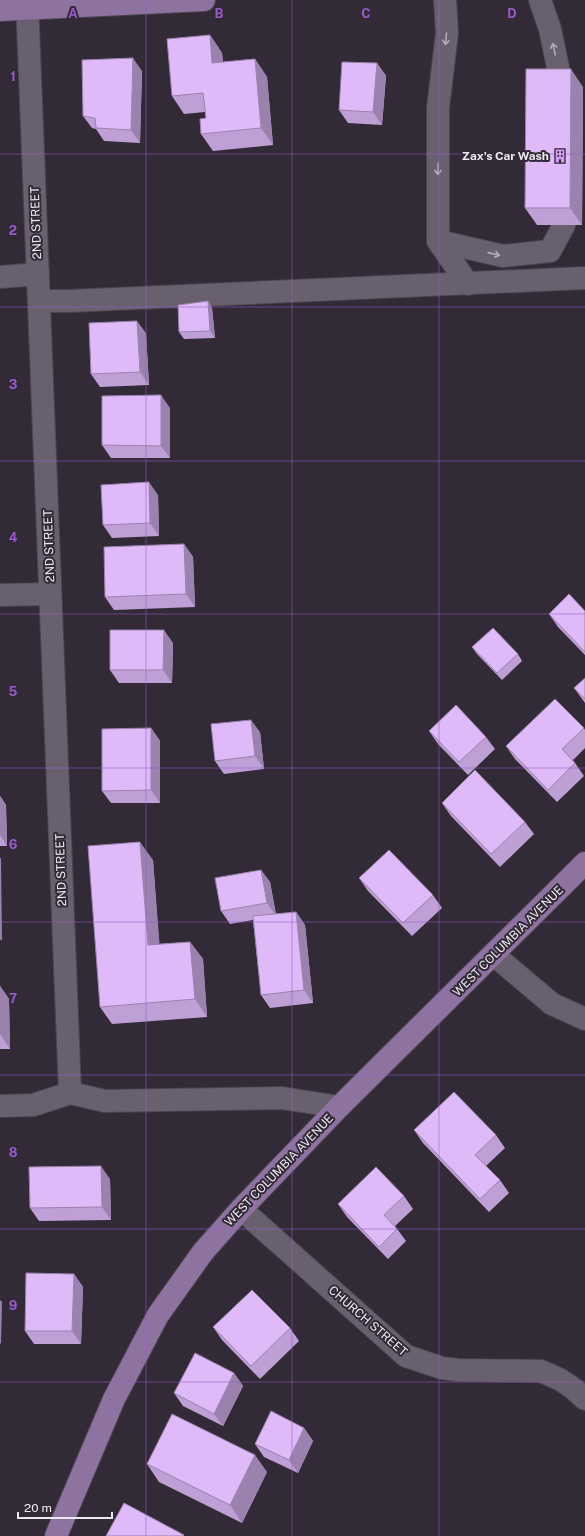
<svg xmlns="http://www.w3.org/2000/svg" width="585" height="1536" font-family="'Public Sans',sans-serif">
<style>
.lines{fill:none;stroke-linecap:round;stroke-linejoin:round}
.minor-casing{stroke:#4c4551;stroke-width:24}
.major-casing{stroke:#4c4551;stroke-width:24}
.minor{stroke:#69606f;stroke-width:22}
.major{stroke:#8e73a1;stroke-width:22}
.wall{fill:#bfa0d6}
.shaded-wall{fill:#9b82ae}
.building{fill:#debaf9;stroke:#9b82ae}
.oneway{stroke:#b2abb6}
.grid{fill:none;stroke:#985bcc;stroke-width:1;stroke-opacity:0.55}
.labels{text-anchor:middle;stroke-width:4;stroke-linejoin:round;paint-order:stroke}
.poi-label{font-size:12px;font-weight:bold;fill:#ede8f1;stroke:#322a37;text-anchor:end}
.street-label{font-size:12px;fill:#ede8f1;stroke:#322a37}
.grid-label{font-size:13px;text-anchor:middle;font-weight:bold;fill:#985bcc;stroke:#322a37;stroke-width:4;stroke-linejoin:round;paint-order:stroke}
</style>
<rect width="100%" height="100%" fill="#322a37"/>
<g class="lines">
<g class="minor-casing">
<g id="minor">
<path d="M27,0L70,1093"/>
<path d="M445,0L447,33L438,108V241L503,256L550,251L564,225"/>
<path d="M540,0L550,29L562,87"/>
<path d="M438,241L468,284"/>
<path d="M0,277L38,274"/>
<path d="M39,301H69L585,278"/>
<path d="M0,595L50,594"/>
<path d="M494,955L552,1004L585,1019"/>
<path d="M0,1106L33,1105L70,1093L105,1101L282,1098L339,1107"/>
<path d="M241,1209L406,1356L442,1368L458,1370L541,1371L561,1380L574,1389L585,1399"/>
</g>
</g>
<g class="major-casing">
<g id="major">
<path d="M0,10L204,0"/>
<path d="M56,1536L114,1399L158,1315L203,1252L241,1209L339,1107L585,863"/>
</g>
</g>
<use href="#minor" class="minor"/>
<use href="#major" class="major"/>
</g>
<g class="wall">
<path d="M210,35L222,53L223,62L255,59L267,77L273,145L213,151L201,134L206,118L205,112L184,114L172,96Z"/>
<path d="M377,63L386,76L382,125L348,123L339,110Z"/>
<path d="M142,71L140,143L104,141L96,129L92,128L83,116Z"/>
<path d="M583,87L582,225H537L525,208Z"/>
<path d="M208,301L212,308L215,338L184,339L179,332Z"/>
<path d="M146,333L149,385L100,387L91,374Z"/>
<path d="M170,408V458H111L102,445Z"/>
<path d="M158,495L159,536L112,538L103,525Z"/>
<path d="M184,544L193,557L195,607L114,610L105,597Z"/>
<path d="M585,611V655L558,627L549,614Z"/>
<path d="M173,643L172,683H119L110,670Z"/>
<path d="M472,647L518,654L522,661L502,680L477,654Z"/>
<path d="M585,678V703L574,688Z"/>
<path d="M151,728L160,741V803H111L102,791Z"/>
<path d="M584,728L585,730V748L573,760L584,776L557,802L515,759L506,746Z"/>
<path d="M429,731L486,737L495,749L468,775L438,744Z"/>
<path d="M260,732L264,769L224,774L215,761Z"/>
<path d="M0,796L6,805L7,846H0Z"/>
<path d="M442,803L525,822L534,834L500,867L451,816Z"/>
<path d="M153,860L159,944L190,942L203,959L207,1017L112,1024L100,1007Z"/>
<path d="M261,870L270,882L276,914L296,912L305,925L313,1003L270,1008L261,995L253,920L230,924L221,911Z"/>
<path d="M359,878L433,895L442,908L412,936L368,891Z"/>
<path d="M0,986L9,999L10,1049H0Z"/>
<path d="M414,1130L496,1135L505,1148L486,1166L500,1180L509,1193L489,1212L423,1143Z"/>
<path d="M110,1179L111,1220L39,1221L30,1208Z"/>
<path d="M404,1196L413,1209L395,1226L406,1241L388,1259L347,1217L338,1204Z"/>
<path d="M74,1274L83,1287L81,1344H34L25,1331Z"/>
<path d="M213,1327L290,1328L299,1341L260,1379L222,1340Z"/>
<path d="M234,1373L243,1386L223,1426L183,1406L174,1393Z"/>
<path d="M304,1428L313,1441L298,1473L264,1457L255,1444Z"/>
<path d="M147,1464L267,1472L242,1523L159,1482Z"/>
</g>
<g class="shaded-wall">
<path d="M210,35L222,53L225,81L212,63Z"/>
<path d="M133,58L142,71L140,143L131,130Z"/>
<path d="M255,59L267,77L273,145L261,128Z"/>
<path d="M377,63L386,76L382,125L373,112Z"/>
<path d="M571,69L583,87L582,225L570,208Z"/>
<path d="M208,301L212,308L215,338L210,331Z"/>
<path d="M137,321L146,333L149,385L140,372Z"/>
<path d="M161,395L170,408V458L161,446Z"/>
<path d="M149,482L158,495L159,536L150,523Z"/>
<path d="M184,544L193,557L195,607L186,594Z"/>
<path d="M164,630L173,643L172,683L163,670Z"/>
<path d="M251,720L260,732L264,769L255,756Z"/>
<path d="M151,728L160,741V803L151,790Z"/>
<path d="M0,796L6,805L7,846L0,835Z"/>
<path d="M140,842L153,860L161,963L148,945Z"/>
<path d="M0,857L1,859L2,941L0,939Z"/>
<path d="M261,870L270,882L276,916L267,903Z"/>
<path d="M296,912L305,925L313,1003L304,990Z"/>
<path d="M190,942L203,959L207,1017L195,999Z"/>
<path d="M0,986L9,999L10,1049L0,1034Z"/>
<path d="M101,1166L110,1179L111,1220L102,1207Z"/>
<path d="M74,1274L83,1287L81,1344L72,1331Z"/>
<path d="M0,1300L2,1302L1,1344L0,1343Z"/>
<path d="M234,1373L243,1386L223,1426L214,1414Z"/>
<path d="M304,1428L313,1441L298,1473L289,1460Z"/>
<path d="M255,1455L267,1472L242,1523L230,1505Z"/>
</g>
<g class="building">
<path d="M210,35L212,63L255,59L261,128L201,134L200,119L206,118L203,93L172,96L167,39Z"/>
<path d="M133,58L131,130L96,128L95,118L83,116L82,60Z"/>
<path d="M342,62L377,63L373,112L339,110Z"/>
<path d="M526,69H571L570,208H525Z"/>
<path d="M208,301L210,331L179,332L178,305Z"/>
<path d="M137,321L140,372L91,374L89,323Z"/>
<path d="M161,395V446L102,445V396Z"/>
<path d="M149,482L150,523L103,525L101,485Z"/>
<path d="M184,544L186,594L105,597L104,547Z"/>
<path d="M569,594L585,611V652L549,614Z"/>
<path d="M493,628L518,654L497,673L472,647Z"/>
<path d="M110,630H164L163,670H110Z"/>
<path d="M585,678V699L574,688Z"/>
<path d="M555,699L584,728L562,749L575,763L548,790L506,746Z"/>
<path d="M456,705L486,737L459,762L429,731Z"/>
<path d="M251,720L255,756L215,761L211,724Z"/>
<path d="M151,728V790L102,791V729Z"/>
<path d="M475,770L525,822L491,854L442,803Z"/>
<path d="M140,842L148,945L190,942L195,999L100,1007L88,846Z"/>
<path d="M389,850L433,895L403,923L359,878Z"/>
<path d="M261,870L267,903L221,911L215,878Z"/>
<path d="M296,912L304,990L261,995L253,916Z"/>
<path d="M454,1092L496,1135L475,1155L500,1180L480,1199L414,1130Z"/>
<path d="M101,1166L102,1207L30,1208L29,1167Z"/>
<path d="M376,1167L404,1196L384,1215L397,1229L379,1247L338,1204Z"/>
<path d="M26,1273L74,1274L72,1331H25Z"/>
<path d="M252,1290L290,1328L251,1366L213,1327Z"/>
<path d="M195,1353L234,1373L214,1414L174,1393Z"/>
<path d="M271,1411L304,1428L289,1460L255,1444Z"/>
<path d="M172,1414L255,1455L230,1505L147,1464Z"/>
<path d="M124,1503L184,1535L183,1536H106Z"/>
</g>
<defs><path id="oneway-shaft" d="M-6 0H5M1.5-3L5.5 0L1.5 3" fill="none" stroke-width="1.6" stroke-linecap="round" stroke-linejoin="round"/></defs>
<g class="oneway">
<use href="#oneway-shaft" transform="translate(446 39) rotate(95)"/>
<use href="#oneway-shaft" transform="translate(554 49) rotate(-102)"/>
<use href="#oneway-shaft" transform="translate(438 169) rotate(91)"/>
<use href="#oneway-shaft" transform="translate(494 254) rotate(13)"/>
</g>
<path class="grid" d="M146,0V1536M292,0V1536M439,0V1536M0,154H585M0,307H585M0,461H585M0,614H585M0,768H585M0,922H585M0,1075H585M0,1229H585M0,1382H585"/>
<defs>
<g id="building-bare" transform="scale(1.08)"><path d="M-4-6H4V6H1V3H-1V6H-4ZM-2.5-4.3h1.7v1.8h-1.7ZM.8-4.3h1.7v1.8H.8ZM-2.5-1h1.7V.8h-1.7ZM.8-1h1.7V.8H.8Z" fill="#d49cfb" stroke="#322a37" stroke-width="2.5" paint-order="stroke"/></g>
</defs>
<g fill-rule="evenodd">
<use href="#building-bare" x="560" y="156"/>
</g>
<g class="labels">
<g class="poi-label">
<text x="549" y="160">Zax's Car Wash</text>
</g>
<g class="street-label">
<text transform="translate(36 223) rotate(-92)" y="4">2ND STREET</text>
<text transform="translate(49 546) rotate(-92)" y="4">2ND STREET</text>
<text transform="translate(61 870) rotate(-92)" y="4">2ND STREET</text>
<text transform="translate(508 941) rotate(-45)" y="4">WEST COLUMBIA AVENUE</text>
<text transform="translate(279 1170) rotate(-46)" y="4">WEST COLUMBIA AVENUE</text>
<text transform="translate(368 1321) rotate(41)" y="4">CHURCH STREET</text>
</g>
</g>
<g class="grid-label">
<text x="73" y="18">A</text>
<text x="219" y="18">B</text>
<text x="366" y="18">C</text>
<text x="512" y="18">D</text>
<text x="13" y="81">1</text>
<text x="13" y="235">2</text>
<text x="13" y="389">3</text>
<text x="13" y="542">4</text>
<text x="13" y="696">5</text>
<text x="13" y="849">6</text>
<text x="13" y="1003">7</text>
<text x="13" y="1157">8</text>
<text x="13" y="1310">9</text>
</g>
<path d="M18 1512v6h94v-6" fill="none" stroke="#ede8f1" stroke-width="2"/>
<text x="24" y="1512" font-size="12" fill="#ede8f1" stroke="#322a37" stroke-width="3" paint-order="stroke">20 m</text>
</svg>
